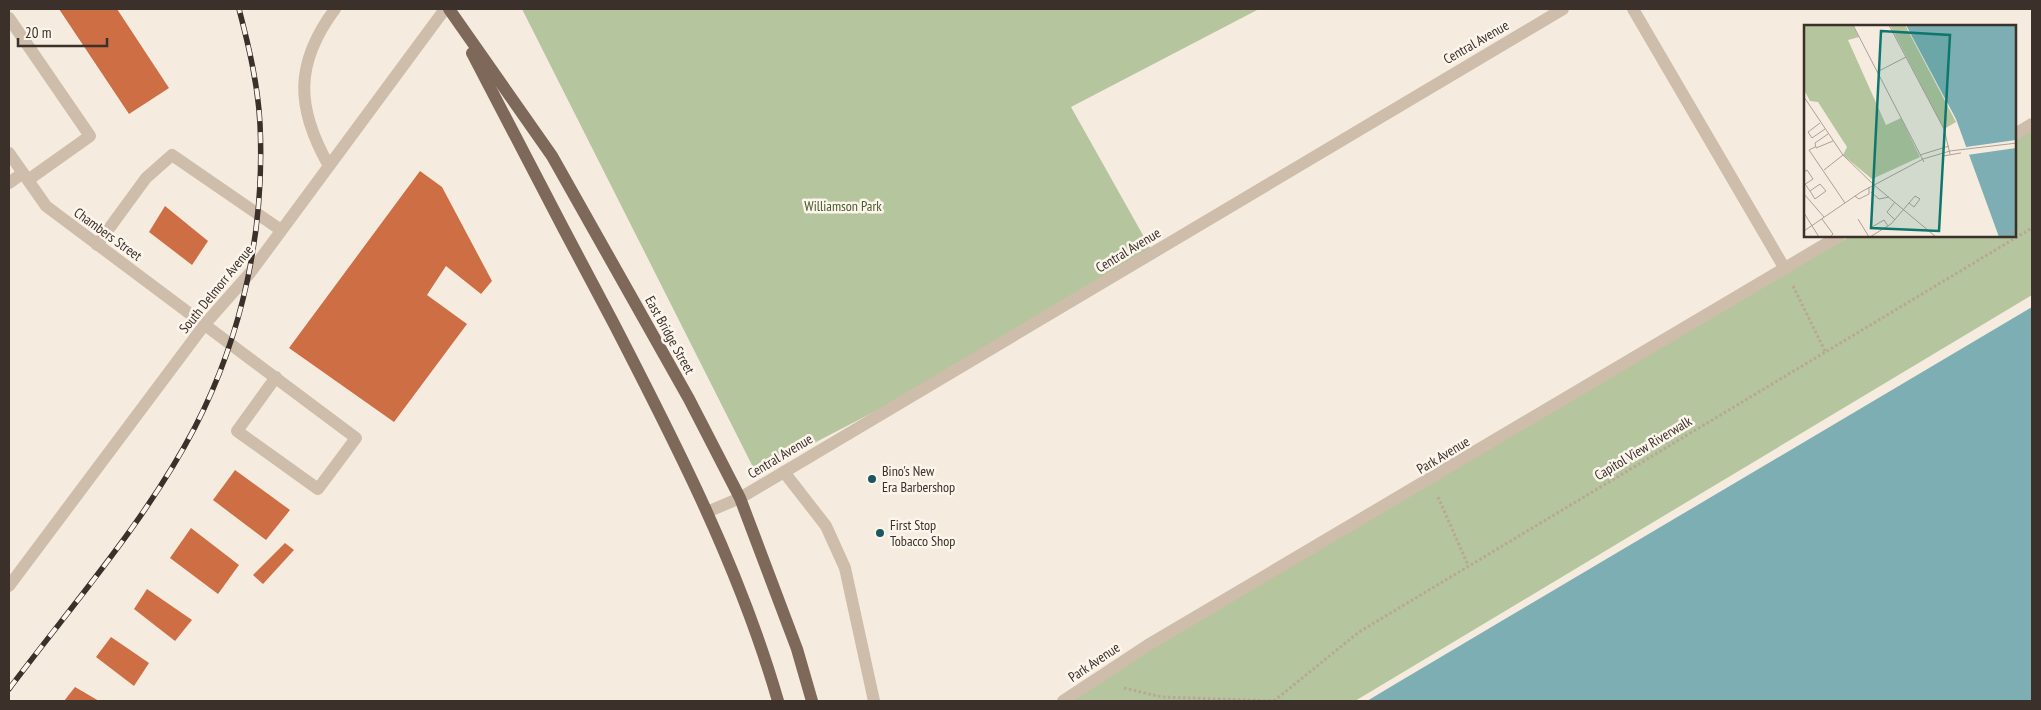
<svg xmlns="http://www.w3.org/2000/svg" width="2041" height="710" font-family="'PT Sans Narrow',sans-serif">
<style>
.green{fill:#b5c59d}
.water{fill:#7caeb4}
.building{fill:#ce6e44}
.lines{fill:none;stroke-linecap:round;stroke-linejoin:round}
.path{stroke:#baa793;stroke-width:3;stroke-dasharray:2.5 2.5;stroke-linecap:butt}
.minor{stroke:#cebdaa;stroke-width:12}
.major{stroke:#7e685a;stroke-width:12}
.rail-casing{stroke:#3b302a;stroke-width:5.5}
.rail{stroke:#fbf5ec;stroke-width:4;stroke-dasharray:11;stroke-linecap:butt}
.poi-dot{fill:#1c5760;stroke:#fbf5ec;stroke-width:2}
.labels{text-anchor:middle;stroke-width:5;stroke-linejoin:round;paint-order:stroke}
.street-label{font-size:14px;fill:#3b302a;stroke:#fbf5ec}
.park-label{font-size:14px;fill:#475b2b;stroke:#fbf5ec}
.poi-label{font-size:14px;fill:#3b302a;stroke:#fbf5ec;text-anchor:start}
.inset-road{fill:none;stroke:#aba197;stroke-width:1}
.view{fill:#0f766e;fill-opacity:0.15;stroke:#0f766e;stroke-width:2.5}
.inset-edge{fill:none;stroke:#3b302a;stroke-width:2.5}
</style>
<rect width="100%" height="100%" fill="#f5ecdf"/>
<g class="green">
<path d="M522,9H1259L1071,107L1153,253L947,374L756,473Z"/>
<path d="M2032,128V295L1355,701L1064,700L1850,236H2015V139Z"/>
</g>
<path class="water" d="M2032,307V701H1367L1397,683Z"/>
<g class="building">
<path d="M59,9H117L169,88L129,114Z"/>
<path d="M420,171L442,187L492,281L481,294L446,266L427,295L467,324L394,422L289,348Z"/>
<path d="M165,206L208,241L192,265L149,232Z"/>
<path d="M235,470L290,510L266,540L213,500Z"/>
<path d="M191,528L239,565L218,594L170,558Z"/>
<path d="M285,543L294,550L263,584L253,575Z"/>
<path d="M147,589L192,620L175,641L134,609Z"/>
<path d="M111,637L149,663L134,686L96,657Z"/>
<path d="M75,687L99,701H64Z"/>
</g>
<g class="lines">
<g class="path">
<path d="M1793,286L1826,353"/>
<path d="M1438,497L1468,565"/>
<path d="M1124,688L1162,697L1274,701"/>
<path d="M1274,701L1359,632L2032,228"/>
</g>
<g class="minor">
<path d="M1633,9L1785,269"/>
<path d="M9,18L90,136L28,180"/>
<path d="M2015,134L2032,124"/>
<path d="M9,153L46,206L356,438L318,489L237,431L276,377"/>
<path d="M329,166C296,108 294,64 335,9"/>
<path d="M9,183L23,173"/>
<path d="M97,245L146,178L172,155L281,230"/>
<path d="M784,472L826,526L845,568L874,701"/>
<path d="M707,512L740,498L784,472L1563,9"/>
<path d="M9,586L205,324L250,273L445,9"/>
<path d="M1063,701L1148,645L1839,236"/>
</g>
<g class="major">
<path d="M449,9L552,156L689,399L740,498L797,649L812,701"/>
<path d="M472,53C519,144 566,234 614,324C677,446 740,569 778,701"/>
</g>
<g class="rail-casing">
<path id="rail" d="M9,689C72,605 146,521 195,427C243,334 265,229 260,124C258,85 249,47 239,9"/>
</g>
<use href="#rail" class="rail"/>
</g>
<g class="poi-dot">
<circle cx="872" cy="479" r="5"/>
<circle cx="880" cy="533" r="5"/>
</g>
<g class="labels">
<g class="street-label">
<text transform="translate(1476 42) rotate(-30)" y="5">Central Avenue</text>
<text transform="translate(108 234) rotate(36)" y="5">Chambers Street</text>
<text transform="translate(1128 250) rotate(-31)" y="5">Central Avenue</text>
<text transform="translate(216 289) rotate(-51)" y="5">South Delmorr Avenue</text>
<text transform="translate(670 335) rotate(61)" y="5">East Bridge Street</text>
<text transform="translate(1643 448) rotate(-31)" y="5">Capitol View Riverwalk</text>
<text transform="translate(1443 455) rotate(-31)" y="5">Park Avenue</text>
<text transform="translate(780 456) rotate(-31)" y="5">Central Avenue</text>
<text transform="translate(1094 662) rotate(-34)" y="5">Park Avenue</text>
</g>
<g class="park-label">
<text x="843" y="211">Williamson Park</text>
</g>
<g class="poi-label">
<text x="882" y="476">Bino's New<tspan x="882" dy="16">Era Barbershop</tspan></text>
<text x="890" y="530">First Stop<tspan x="890" dy="16">Tobacco Shop</tspan></text>
</g>
</g>
<g transform="translate(1804 25)">
<rect width="212" height="212" fill="#f5ecdf"/>
<path d="M0,0H49L55,12L44,15L82,100L97,93L116,132L68,154L39,130L43,122L14,77L6,76L0,65ZM86,0H101L152,97L140,104Z" fill="#b5c59d"/>
<path d="M102,0H212V212H195L152,94Z" fill="#7caeb4"/>
<path d="M212,115V123L163,130L162,122Z" fill="#f5ecdf"/>
<path class="inset-road" d="M49,0L120,137M85,0L140,104L146,129M73,47L102,32M0,72L39,130L70,160M16,98L4,107L8,113L21,104M24,109L11,118L12,123L29,116M11,122L5,125L41,178M116,130L145,121M139,131L157,128M20,145L39,130M0,147L3,145L9,154L0,160M1,159L6,166L11,174L22,166L16,159L6,166M70,160L132,212M67,167L75,174L85,172M0,169L20,192M51,171L55,174L65,169V162M91,177L83,187L91,195M0,188L15,212M18,194L29,209L26,212M54,194L65,212M68,202L80,195L84,201M0,206L57,167L119,134L146,126L213,118M66,212L87,199L111,171L116,174L110,182L105,178M198,212L213,203"/>
<path class="view" d="M77,6L146,10L135,206L67,203Z"/>
<rect width="212" height="212" class="inset-edge"/>
</g>
<rect width="2041" height="710" fill="none" stroke="#3b302a" stroke-width="20"/>
<path d="M18 38v8h89v-8" fill="none" stroke="#3b302a" stroke-width="2.5"/>
<text x="25" y="38" font-size="15" fill="#3b302a" stroke="#fbf5ec" stroke-width="4" paint-order="stroke">20 m</text>
</svg>
